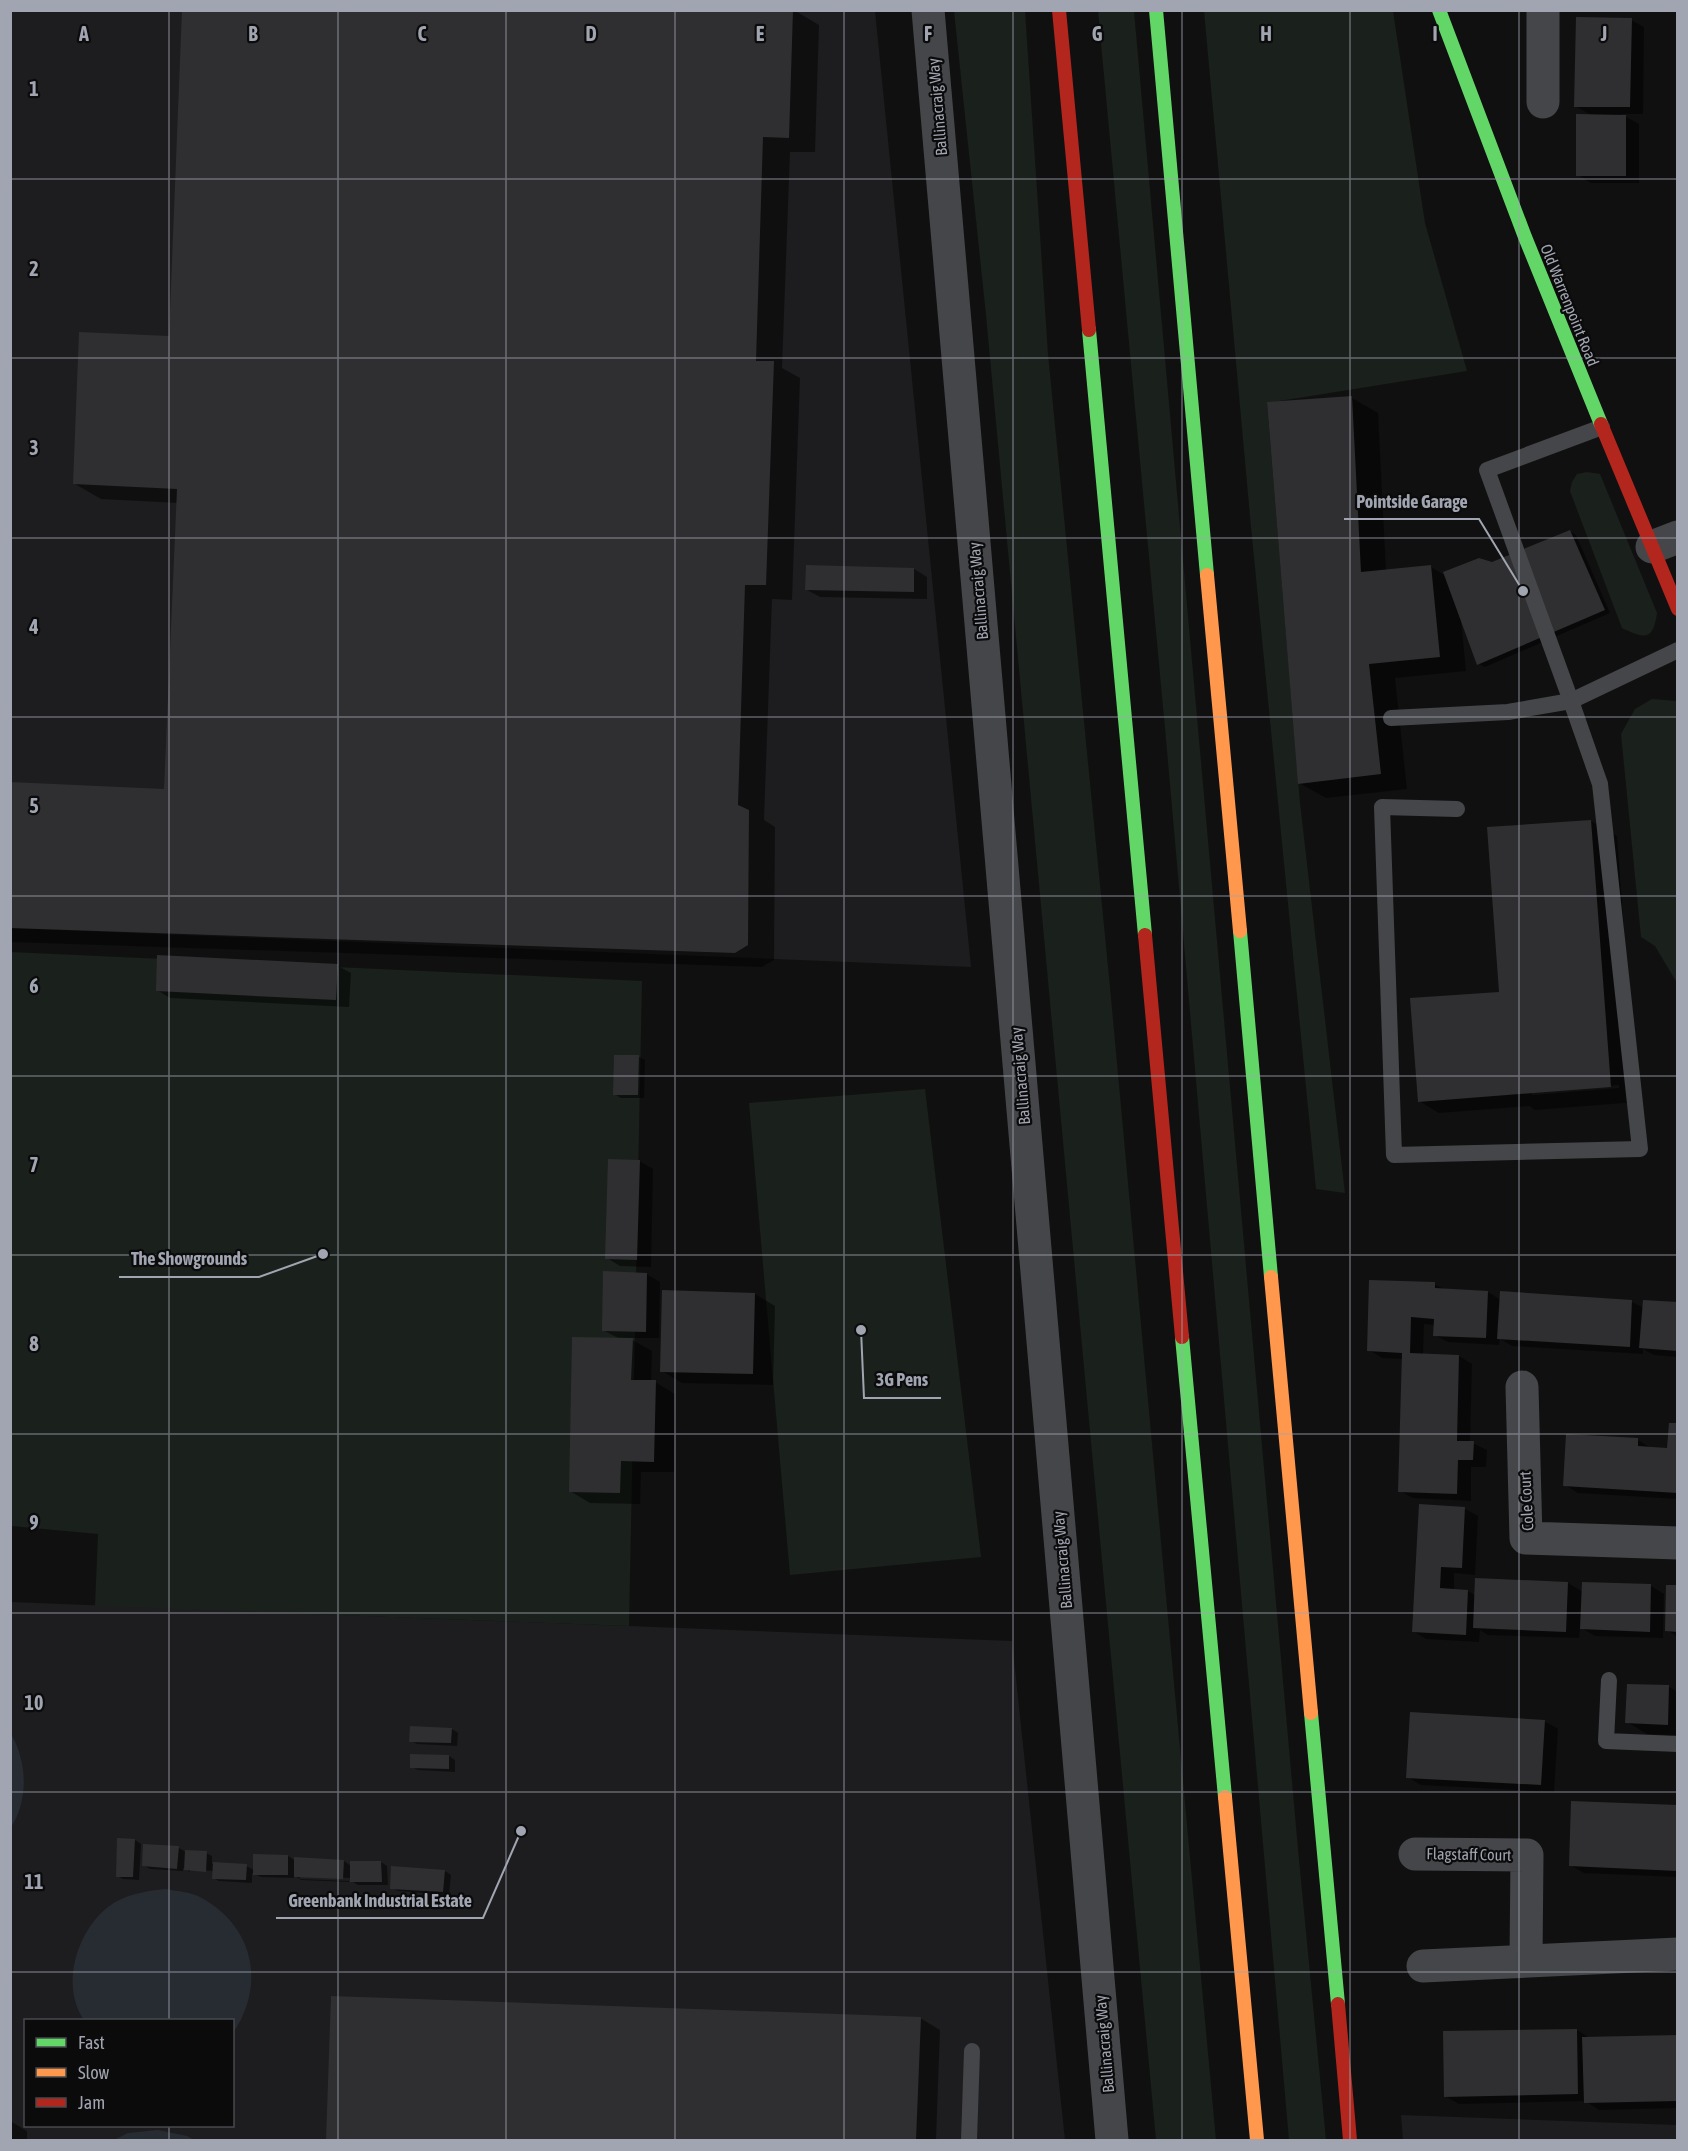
<svg xmlns="http://www.w3.org/2000/svg" width="1688" height="2151" font-family="'Asap Condensed',sans-serif">
<style>
.built{fill:#1d1d1f;fill-rule:evenodd}
.green{fill:#1a201b}
.water{fill:#272c33}
.shadow{fill:#0007;fill-rule:evenodd}
.building{fill:#2f2f31}
.lines{fill:none;stroke-linecap:round;stroke-linejoin:round}
.lane{stroke:#454649;stroke-width:16}
.street{stroke:#454649;stroke-width:33}
.fast{stroke:#63d668;stroke-width:14}
.slow{stroke:#ff974d;stroke-width:14}
.jam{stroke:#b3261e;stroke-width:14}
.grid{fill:none;stroke:#a1a5b1;stroke-width:1.5;stroke-opacity:0.55}
.labels{text-anchor:middle;stroke-width:4.5;stroke-linejoin:round;paint-order:stroke}
.street-label{font-size:16px;fill:#a1a5b1;stroke:#0b0b0c}
.grid-label{font-size:20px;text-anchor:middle;font-weight:bold;fill:#a1a5b1;stroke:#0b0b0c;stroke-width:4.5;stroke-linejoin:round;paint-order:stroke}
.leader{fill:none;stroke:#a1a5b1;stroke-width:2}
.callout-dot{fill:#a1a5b1;stroke:#0b0b0c;stroke-width:2}
.callout-label{font-size:18px;text-anchor:middle;font-weight:bold;fill:#a1a5b1;stroke:#0b0b0c;stroke-width:4.5;stroke-linejoin:round;paint-order:stroke}
</style>
<rect width="100%" height="100%" fill="#101010"/>
<g class="built">
<path d="M11,11H875L971,967L11,928Z"/>
<path d="M11,1602L1012,1641L1065,2140H11ZM26,2020H232V2126H26Z"/>
<path d="M1401,2115L1677,2125V2140H1403Z"/>
</g>
<g class="green">
<path d="M954,11H1025L1048,354L1110,987L1216,2140H1156L986,315Z"/>
<path d="M1098,11H1134L1298,1849L1326,2140H1289L1166,739Z"/>
<path d="M1204,11H1393L1425,223L1467,371L1267,403L1300,803L1345,1193L1316,1189L1251,527Z"/>
<path d="M1587,472L1600,474L1657,613C1653,641 1645,639 1622,628L1570,491L1572,482L1577,474Z"/>
<path d="M1652,699L1677,701V983L1655,946L1641,937L1621,734L1635,709Z"/>
<path d="M11,952L642,981L629,1626L95,1606L98,1534L11,1526Z"/>
<path d="M925,1089L981,1557L790,1575L749,1103Z"/>
</g>
<g class="water">
<path d="M11,1734C27,1761 29,1800 11,1827Z"/>
<path d="M166,1889C176,1891 189,1892 198,1896C253,1924 267,1983 233,2033L232,2020H84C60,1986 77,1931 108,1907C125,1894 146,1891 166,1889Z"/>
<path d="M158,2130L187,2136L194,2140H114L128,2133Z"/>
</g>
<g class="shadow">
<path d="M184,10H794L819,25L815,152H790L782,368L800,378L792,600L772,599L764,820L775,827L774,960L762,967L10,942V784L166,791L178,503L101,499L75,484L170,337Z"/>
<path d="M1631,20L1644,27L1643,114H1621L1639,124V183H1591L1578,175L1593,116L1575,106Z"/>
<path d="M1352,398L1378,413L1386,571L1431,567L1446,576L1492,564L1570,531L1576,535L1610,613L1485,667L1479,664L1461,619L1466,671L1395,678L1407,789L1326,798L1299,783Z"/>
<path d="M914,569L927,577V599L820,597L807,590Z"/>
<path d="M1591,821L1617,836L1637,1102L1535,1110L1529,1106L1439,1113L1419,1101L1501,993ZM1619,1085V1088L1532,1095V1092Z"/>
<path d="M338,966L351,973L349,1007L170,998L157,990Z"/>
<path d="M616,1056L639,1057L645,1060L644,1098H621L614,1094Z"/>
<path d="M639,1161L653,1169L651,1267L620,1266L607,1258Z"/>
<path d="M646,1274L660,1282L659,1338H629L652,1351L651,1382H655L675,1394L674,1472H641L640,1504L590,1503L570,1491L620,1339L603,1330Z"/>
<path d="M1434,1284L1446,1290L1488,1292L1501,1300L1632,1302L1644,1308L1678,1304V1357L1654,1355L1643,1349V1354L1512,1346L1500,1339L1499,1345L1448,1342L1434,1335L1435,1325L1424,1324L1423,1355L1459,1356L1472,1364L1470,1442L1487,1450L1486,1467H1471V1501L1413,1498L1400,1491L1403,1359L1382,1358L1369,1350Z"/>
<path d="M755,1294L775,1306L773,1385L682,1383L662,1371Z"/>
<path d="M1678,1425V1499L1578,1493L1565,1485L1638,1440L1651,1448L1668,1449Z"/>
<path d="M1465,1509L1478,1516L1475,1575L1454,1573V1591H1468L1476,1596L1477,1580L1568,1583L1583,1592V1584L1651,1586L1664,1594L1663,1638L1595,1636L1580,1627L1579,1638L1488,1635L1480,1630L1479,1642L1426,1639L1413,1631Z"/>
<path d="M1678,1587V1637L1667,1630Z"/>
<path d="M1669,1687L1678,1692V1735L1647,1734L1627,1722Z"/>
<path d="M1544,1721L1558,1729L1554,1792L1421,1785L1408,1777Z"/>
<path d="M452,1729L458,1733L457,1746L417,1744L411,1741Z"/>
<path d="M449,1756L455,1760V1772L418,1770L412,1767Z"/>
<path d="M1678,1806V1877L1584,1873L1570,1865Z"/>
<path d="M135,1840L141,1844L139,1880L123,1879L117,1876Z"/>
<path d="M179,1848L186,1852L206,1853L212,1856V1864L246,1866L254,1870L255,1856H288L296,1861H344L351,1866V1862H381L387,1866L388,1885H358L351,1881V1878L300,1876V1879L294,1876V1878L261,1877L252,1873V1883L219,1881L213,1878V1874L191,1872L213,1874V1871L190,1869V1872L183,1868V1871L150,1869L143,1865Z"/>
<path d="M445,1871L451,1875L449,1895L398,1891L392,1888Z"/>
<path d="M300,1879L349,1881V1882L301,1880Z"/>
<path d="M332,1997L920,2018L940,2030L936,2140H327Z"/>
<path d="M1577,2030L1590,2038L1678,2036V2108L1599,2110L1585,2101L1459,2104L1445,2096Z"/>
<path d="M10,2121L27,2131V2140H10Z"/>
</g>
<g class="building">
<path d="M182,10H793L789,138L763,137L756,361H774L766,585H745L738,805L749,810L748,945L735,953L10,928V782L164,789L177,489L73,484L79,332L169,336Z"/>
<path d="M1576,17L1632,18L1630,107H1574Z"/>
<path d="M1576,114L1626,115V176H1576Z"/>
<path d="M1352,396L1361,572L1431,565L1440,657L1369,664L1381,774L1298,784L1267,402Z"/>
<path d="M1570,530L1605,610L1477,665L1443,572L1479,558L1492,562Z"/>
<path d="M806,565L914,568V592L805,590Z"/>
<path d="M1591,820L1611,1087L1418,1102L1410,998L1499,992L1487,827Z"/>
<path d="M157,955L338,964L336,1000L156,991Z"/>
<path d="M614,1055H639L638,1095H613Z"/>
<path d="M608,1159L640,1160L637,1260L605,1259Z"/>
<path d="M603,1271L647,1273L646,1332L602,1331Z"/>
<path d="M1369,1280L1435,1282V1288L1488,1291L1486,1338L1433,1336L1434,1319L1411,1317L1410,1353L1459,1355L1457,1441H1474L1473,1460H1458L1457,1494L1398,1492L1402,1353L1367,1351Z"/>
<path d="M662,1290L755,1293L753,1374L660,1372Z"/>
<path d="M1500,1291L1632,1300L1630,1347L1497,1339Z"/>
<path d="M1643,1300L1678,1302V1351L1639,1348Z"/>
<path d="M572,1337L633,1338L631,1380H656L654,1462L621,1461L620,1493L569,1492Z"/>
<path d="M1669,1423H1678V1493L1563,1486L1566,1434L1638,1438V1446L1667,1448Z"/>
<path d="M1419,1504L1465,1507L1462,1568L1441,1567L1440,1588L1468,1590L1466,1635L1412,1632Z"/>
<path d="M1475,1578L1568,1582L1566,1632L1473,1628Z"/>
<path d="M1582,1582L1651,1584L1650,1632L1580,1629Z"/>
<path d="M1666,1585H1678V1632L1665,1631Z"/>
<path d="M1627,1684L1669,1685L1668,1725L1625,1723Z"/>
<path d="M1410,1712L1545,1720L1541,1785L1406,1778Z"/>
<path d="M410,1726L452,1728L451,1743L409,1742Z"/>
<path d="M410,1754L449,1755V1769L410,1768Z"/>
<path d="M1571,1801L1678,1805V1871L1569,1866Z"/>
<path d="M117,1838L135,1839L133,1877H116Z"/>
<path d="M143,1844L179,1846L177,1869L142,1866Z"/>
<path d="M185,1850L207,1851L206,1872L184,1870Z"/>
<path d="M253,1854L288,1855V1875H253Z"/>
<path d="M294,1857L344,1860L343,1879L294,1877Z"/>
<path d="M350,1861H381L382,1882H350Z"/>
<path d="M213,1862L247,1864L246,1880L212,1879Z"/>
<path d="M391,1866L445,1870L443,1892L390,1889Z"/>
<path d="M331,1996L921,2017L916,2140H326Z"/>
<path d="M1577,2029L1578,2094L1444,2097L1443,2031Z"/>
<path d="M1678,2035V2101L1584,2103L1582,2037Z"/>
</g>
<g class="lines">
<g class="lane">
<path d="M1391,718L1508,712L1571,701L1487,470L1602,427"/>
<path d="M1457,809L1382,807L1394,1155L1640,1149L1600,784L1571,701L1678,650"/>
<path d="M1609,1680L1606,1741L1678,1744"/>
<path d="M969,2140L972,2051"/>
</g>
<g class="street">
<path d="M928,10L1112,2140"/>
<path d="M1543,102V10"/>
<path d="M1652,547L1678,537"/>
<path d="M1522,1387L1526,1538L1678,1543"/>
<path d="M1415,1854L1527,1855L1526,1960"/>
<path d="M1423,1966L1678,1954"/>
</g>
<g class="fast">
<path d="M1156,10L1207,575"/>
<path d="M1439,10L1525,237L1601,424"/>
<path d="M1089,330L1145,935"/>
<path d="M1240,931L1271,1277"/>
<path d="M1182,1337L1225,1797"/>
<path d="M1311,1713L1338,2004"/>
</g>
<g class="slow">
<path d="M1207,575L1240,931"/>
<path d="M1271,1277L1311,1713"/>
<path d="M1225,1797L1257,2140"/>
</g>
<g class="jam">
<path d="M1059,10L1089,330"/>
<path d="M1601,424L1678,609"/>
<path d="M1145,935L1182,1337"/>
<path d="M1338,2004L1350,2140"/>
</g>
</g>
<path class="grid" d="M169,10V2020M338,10V2140M506,10V2140M675,10V2140M844,10V2140M1013,10V2140M1182,10V2140M1350,10V2140M1519,10V2140M10,179H1678M10,358H1678M10,538H1678M10,717H1678M10,896H1678M10,1076H1678M10,1255H1678M10,1434H1678M10,1613H1678M10,1792H1678M10,1972H1678M169,2126V2140"/>
<g class="labels">
<g class="street-label">
<text transform="translate(937 107) rotate(-95)" y="6">Ballinacraig Way</text>
<text transform="translate(1570 305) rotate(68)" y="6">Old Warrenpoint Road</text>
<text transform="translate(978 591) rotate(-95)" y="6">Ballinacraig Way</text>
<text transform="translate(1020 1076) rotate(-95)" y="6">Ballinacraig Way</text>
<text transform="translate(1526 1501) rotate(-93)" y="6">Cole Court</text>
<text transform="translate(1062 1560) rotate(-95)" y="6">Ballinacraig Way</text>
<text transform="translate(1469 1854) rotate(1)" y="6">Flagstaff Court</text>
<text transform="translate(1104 2044) rotate(-95)" y="6">Ballinacraig Way</text>
</g>
</g>
<g class="grid-label">
<text x="84" y="41">A</text>
<text x="253" y="41">B</text>
<text x="422" y="41">C</text>
<text x="591" y="41">D</text>
<text x="760" y="41">E</text>
<text x="928" y="41">F</text>
<text x="1097" y="41">G</text>
<text x="1266" y="41">H</text>
<text x="1435" y="41">I</text>
<text x="1604" y="41">J</text>
<text x="34" y="96">1</text>
<text x="34" y="276">2</text>
<text x="34" y="455">3</text>
<text x="34" y="634">4</text>
<text x="34" y="813">5</text>
<text x="34" y="993">6</text>
<text x="34" y="1172">7</text>
<text x="34" y="1351">8</text>
<text x="34" y="1530">9</text>
<text x="34" y="1710">10</text>
<text x="34" y="1889">11</text>
</g>
<path class="leader" d="M1523 591L1479 519H1344M323 1254L259 1277H119M861 1330L864 1398H941M521 1831L483 1918H276"/>
<g class="callout-dot">
<circle cx="1523" cy="591" r="6"/>
<circle cx="323" cy="1254" r="6"/>
<circle cx="861" cy="1330" r="6"/>
<circle cx="521" cy="1831" r="6"/>
</g>
<g class="callout-label">
<text x="1412" y="508">Pointside Garage</text>
<text x="189" y="1265">The Showgrounds</text>
<text x="902" y="1386">3G Pens</text>
<text x="380" y="1907">Greenbank Industrial Estate</text>
</g>
<rect width="1688" height="2151" fill="none" stroke="#a1a5b1" stroke-width="24"/>
<rect x="24" y="2019" width="210" height="108" fill="#0b0b0c" stroke="#47494e" stroke-width="1.5"/>
<rect x="36" y="2038" width="30" height="9" fill="#63d668" stroke="#47494e" stroke-width="1.5"/>
<text x="78" y="2049" font-size="18" fill="#a1a5b1">Fast</text>
<rect x="36" y="2068" width="30" height="9" fill="#ff974d" stroke="#47494e" stroke-width="1.5"/>
<text x="78" y="2079" font-size="18" fill="#a1a5b1">Slow</text>
<rect x="36" y="2098" width="30" height="9" fill="#b3261e" stroke="#47494e" stroke-width="1.5"/>
<text x="78" y="2109" font-size="18" fill="#a1a5b1">Jam</text>
</svg>
